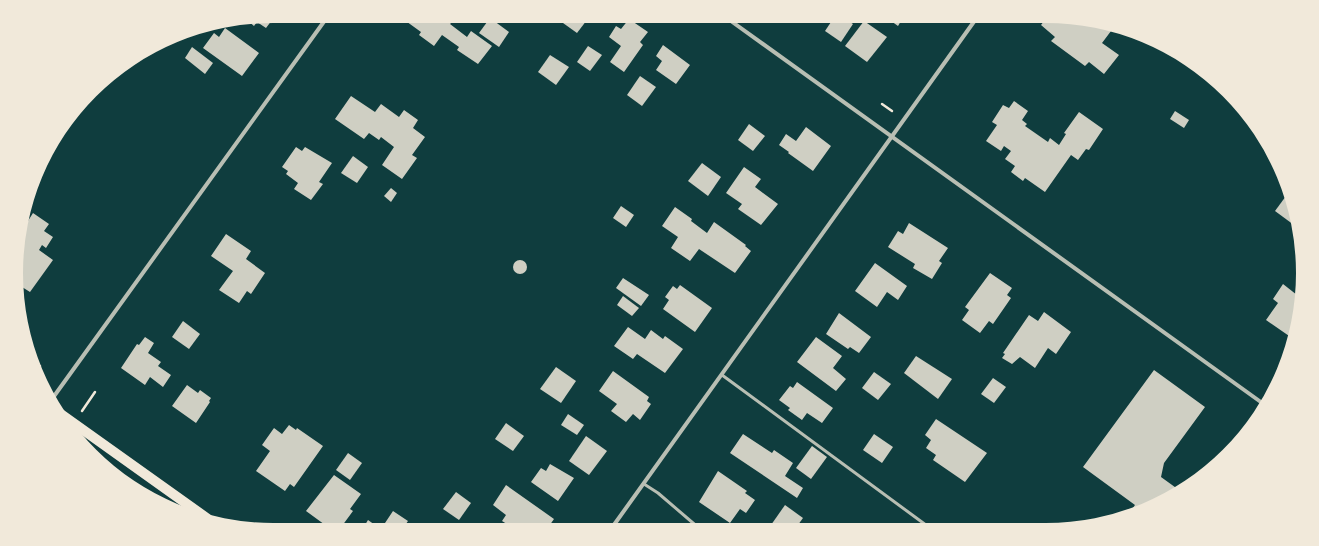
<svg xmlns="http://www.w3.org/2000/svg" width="1319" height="546" font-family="'DM Sans',sans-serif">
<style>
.building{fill:#cfcfc3}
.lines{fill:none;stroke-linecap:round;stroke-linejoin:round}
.path{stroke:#f1e9da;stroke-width:2.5}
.service{stroke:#b8beb3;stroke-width:3}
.minor{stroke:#b8beb3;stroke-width:4}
.primary{stroke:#f1e9da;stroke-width:10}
</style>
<rect width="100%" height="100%" fill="#0f3d3e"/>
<g class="building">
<path d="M275,16L266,28L257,22L254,26L247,20Z"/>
<path d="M405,16H441L451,23L450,24L467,37L471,31L492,46L478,64L457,50L459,47L442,35L434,46L419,35L421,32L403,19Z"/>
<path d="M557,16H590L577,33L556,18Z"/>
<path d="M835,16H841L853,24L841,42L825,31Z"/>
<path d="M884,16H904L898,26Z"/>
<path d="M1048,16L1103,25L1111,31L1102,43L1119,55L1104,74L1089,62L1085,66L1051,41L1055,37L1041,25Z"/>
<path d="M490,18L509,32L499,47L479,33Z"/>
<path d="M629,19L648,32L640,42L643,45L624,72L610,62L621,46L609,37L616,26L621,29Z"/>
<path d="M864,21L887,37L867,62L845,46Z"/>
<path d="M225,28L259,53L242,76L203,48L214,33L219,37Z"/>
<path d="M663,45L690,65L676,84L656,70L662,61L656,56Z"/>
<path d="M588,46L602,55L590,71L577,62Z"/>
<path d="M192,47L213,63L205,74L185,58Z"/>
<path d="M550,55L569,67L556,85L538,72Z"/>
<path d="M640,76L656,87L642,106L627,95Z"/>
<path d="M351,96L375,112L381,104L399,117L404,110L418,120L413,128L425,137L412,155L417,158L402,179L382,165L394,147L381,137L379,140L369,133L364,139L335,119Z"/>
<path d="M1014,101L1028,111L1022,120L1027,124L1025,126L1048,142L1050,138L1059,145L1066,134L1064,133L1079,112L1103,129L1089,150L1086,149L1078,160L1071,155L1045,192L1025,178L1023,181L1011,172L1015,166L1005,159L1011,151L1004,146L1001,151L986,141L997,125L992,122L1003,105L1009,108Z"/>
<path d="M1175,111L1189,120L1184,128L1170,119Z"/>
<path d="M749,124L765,136L753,151L738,140Z"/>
<path d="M806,127L831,146L813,171L788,153L789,152L779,145L786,134L796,141Z"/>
<path d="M296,147L302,151L305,147L332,163L319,182L323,184L311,200L294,189L298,183L286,174L288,171L282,167Z"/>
<path d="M353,156L368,167L357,183L341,173Z"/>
<path d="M702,163L721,177L708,196L688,181Z"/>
<path d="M744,167L761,179L755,187L778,204L761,225L738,209L742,204L726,193Z"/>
<path d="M391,188L397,193L391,202L384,196Z"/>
<path d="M1286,196L1287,199L1294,225L1275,211Z"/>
<path d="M621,206L634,215L626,227L613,218Z"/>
<path d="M675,207L692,219L691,221L707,233L714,222L746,245L745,246L751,251L735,273L699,249L690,261L671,248L678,237L662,226Z"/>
<path d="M33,213L49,224L44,231L53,237L46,248L42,245L39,250L53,260L30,292L22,287L20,290L18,239L21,232Z"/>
<path d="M909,223L948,248L939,261L942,263L932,279L913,268L915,264L888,247L898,231L903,234Z"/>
<path d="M226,234L251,251L246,259L265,273L251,294L247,291L239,303L219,290L233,271L211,256Z"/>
<circle cx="520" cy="267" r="7"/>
<path d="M875,263L907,286L898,300L887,292L877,307L855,291Z"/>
<path d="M990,273L1012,288L1007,295L1011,298L993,324L989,321L980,333L962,320L969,310L965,307Z"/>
<path d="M623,278L649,295L641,306L616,288Z"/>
<path d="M1283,284L1297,295L1292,338L1266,320L1278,303L1273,299Z"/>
<path d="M680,285L712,308L695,332L663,309L669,300L665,297L673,286L677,289Z"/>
<path d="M623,296L639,308L632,316L617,305Z"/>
<path d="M1044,312L1071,332L1056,354L1048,348L1035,368L1020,357L1012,364L1002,358L1005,354L1003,353L1029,315L1038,321Z"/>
<path d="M839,313L871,337L859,353L850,347L848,349L826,334Z"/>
<path d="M183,321L200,334L189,349L172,337Z"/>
<path d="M628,327L645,339L651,330L663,339L665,336L683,349L665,373L637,354L633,359L614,346Z"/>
<path d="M145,337L154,343L148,353L161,362L158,366L171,375L163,387L150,377L145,385L121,368L137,344L139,345Z"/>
<path d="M816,337L842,356L833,368L846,379L836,391L797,362Z"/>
<path d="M916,356L952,379L938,399L904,373Z"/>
<path d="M556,367L576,381L561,403L540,389Z"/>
<path d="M1154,370L1205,407L1164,463L1161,477L1179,490L1159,504L1130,512L1135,505L1083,467Z"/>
<path d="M613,371L649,397L647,401L651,404L640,420L633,414L626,422L611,411L617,404L599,391Z"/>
<path d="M874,372L891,384L878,400L862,388Z"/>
<path d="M993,378L1006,387L994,403L981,394Z"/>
<path d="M797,382L833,408L822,423L807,413L802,420L788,410L790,408L779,400L790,386L793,388Z"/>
<path d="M187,385L198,393L200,390L211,398L209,401L210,402L196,423L172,406Z"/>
<path d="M568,414L584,425L577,435L561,425Z"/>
<path d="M936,419L987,453L965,482L933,460L936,455L926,448L931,440L925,435Z"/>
<path d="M506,423L524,436L513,451L495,439Z"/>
<path d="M289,425L296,430L297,428L323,446L294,487L290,484L285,491L256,471L270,451L262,445L274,428L282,434Z"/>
<path d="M743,434L772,453L774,450L793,463L785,476L803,488L797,498L730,453Z"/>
<path d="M874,434L893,447L882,463L863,450Z"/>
<path d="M586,436L607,451L589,475L569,461Z"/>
<path d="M812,446L827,457L811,479L796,468Z"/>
<path d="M348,453L362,463L350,480L336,470Z"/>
<path d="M550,464L574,478L558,501L531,482L541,468L546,471Z"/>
<path d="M718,471L747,491L745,493L755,500L746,513L740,509L730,523L699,502Z"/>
<path d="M334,475L361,494L350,509L353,511L339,530H332L306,511Z"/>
<path d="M506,485L554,519L547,529H515L502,521L506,515L493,505Z"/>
<path d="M456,492L471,503L459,520L443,509Z"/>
<path d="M785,505L803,518L795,529H776L771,525Z"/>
<path d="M393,511L408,521L403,528L400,526L398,530H384L388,525L385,523Z"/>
<path d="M368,520L382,530H362Z"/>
</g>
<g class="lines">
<g class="path">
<path d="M882,104L892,111"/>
<path d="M39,368L40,366"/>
<path d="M82,411L95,392"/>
</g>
<g class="service">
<path d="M722,375L930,528"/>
<path d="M644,484L658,493L700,529"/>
<path d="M943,528L980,525L984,528"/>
</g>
<g class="minor">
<path d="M724,16L1265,405"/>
<path d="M52,399L328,16"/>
<path d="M611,529L978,16"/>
</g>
<path class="primary" d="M58,412L208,519"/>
</g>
<path d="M0 0H1319V546H0ZM273 23H1046A250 250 0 0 1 1296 273V273A250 250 0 0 1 1046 523H273A250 250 0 0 1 23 273V273A250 250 0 0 1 273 23Z" fill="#f1e9da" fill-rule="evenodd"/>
</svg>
